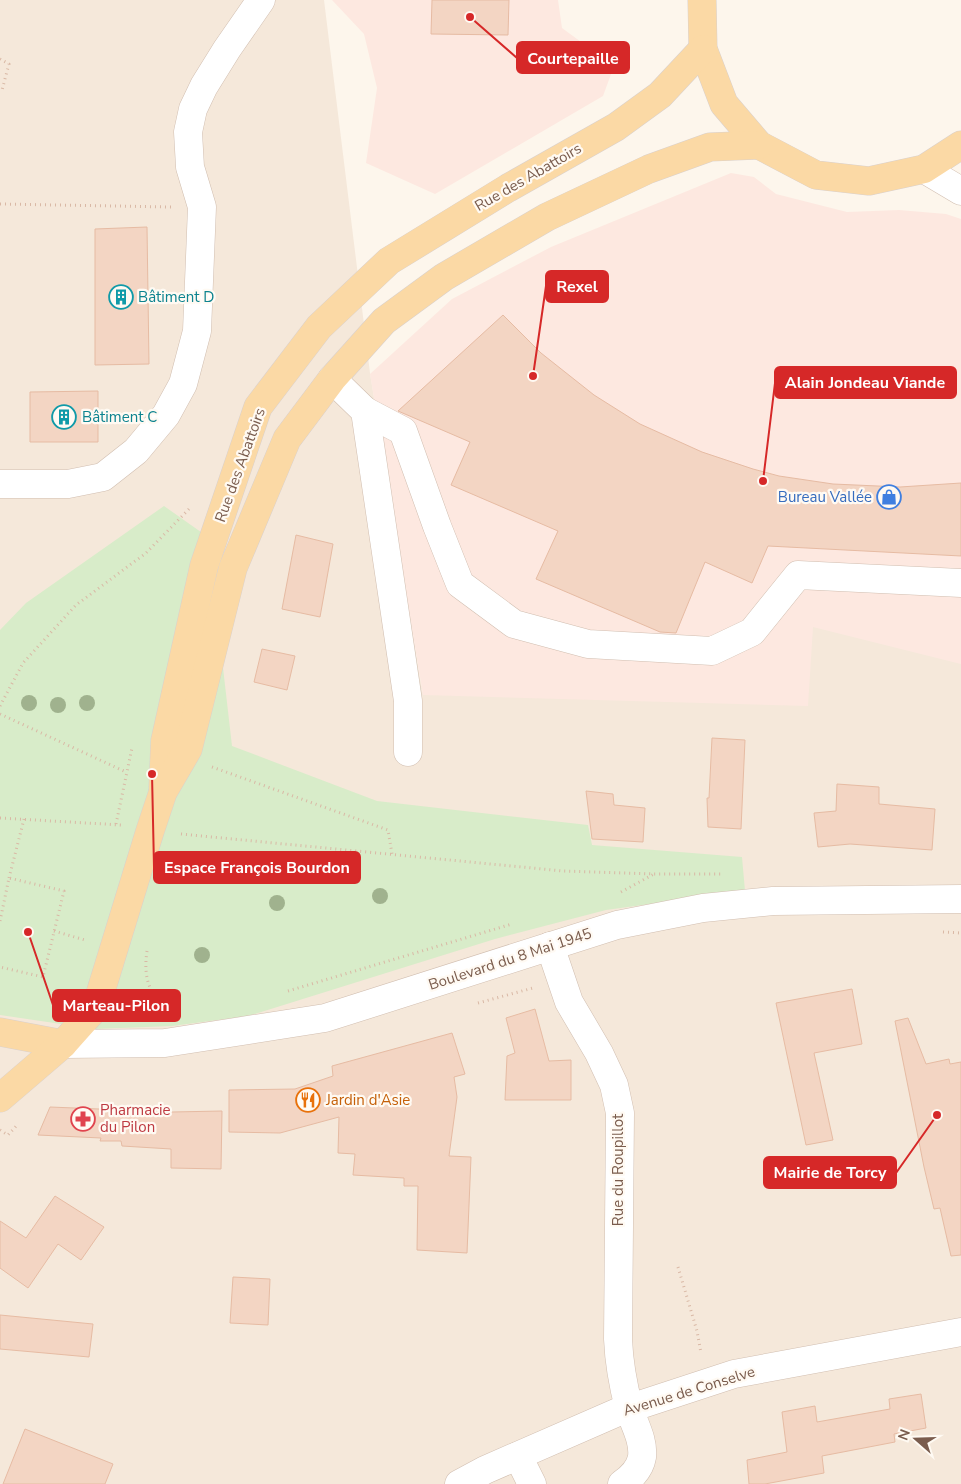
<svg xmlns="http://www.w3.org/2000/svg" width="961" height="1484" font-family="'Nunito Sans',sans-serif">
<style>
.residential{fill:#f5e8da}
.commercial{fill:#fde8e0}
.green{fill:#d8ecc9}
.building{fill:#f3d5c3;stroke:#e6bba3}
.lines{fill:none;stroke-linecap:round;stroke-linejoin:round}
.minor-casing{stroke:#d1beb0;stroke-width:29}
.major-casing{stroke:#dad1cd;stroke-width:29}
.path{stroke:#d9b8a5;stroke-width:3;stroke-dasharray:1 4;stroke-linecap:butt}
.minor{stroke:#fff;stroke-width:28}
.major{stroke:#fbd9a5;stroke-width:28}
.tree{fill:#a0b28e}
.labels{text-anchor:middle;stroke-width:4.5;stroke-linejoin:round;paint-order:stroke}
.street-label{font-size:15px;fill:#7a5c4d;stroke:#fffaf3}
.culture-label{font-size:15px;fill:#0d838f;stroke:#fffaf3;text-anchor:start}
.shop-label{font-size:15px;fill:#366cbe;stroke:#fffaf3;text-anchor:end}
.food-label{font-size:15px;fill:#c56008;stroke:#fffaf3;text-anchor:start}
.health-label{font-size:15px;fill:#be3a42;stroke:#fffaf3;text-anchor:start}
.leader{fill:none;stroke:#d62828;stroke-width:2}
.callout-dot{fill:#d62828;stroke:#fffaf3;stroke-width:2}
.callout{fill:#d62828;stroke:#d62828;stroke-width:2}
.callout-label{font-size:16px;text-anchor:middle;font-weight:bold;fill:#fff}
</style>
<rect width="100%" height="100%" fill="#fdf6ec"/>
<path class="residential" d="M0,0H324L370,373L423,695L806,621L961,634V1484H0Z"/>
<g class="commercial">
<path d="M332,0H558L562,28L614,66L603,96L435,194L366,163L377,88L364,34Z"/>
<path d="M731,173L754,177L776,194L847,212L899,210L946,214L961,219V664L813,627L808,706L423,695L370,374L452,299L551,247Z"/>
</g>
<path class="green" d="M164,506L208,537L232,746L377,801L588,825L592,845L742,857L745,891L606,910L495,939L248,1016L172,1026L95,1029L0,1015V630L26,603Z"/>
<g class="building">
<path d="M432,0H509L508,35L431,34Z"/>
<path d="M147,227L149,364L95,365V229Z"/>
<path d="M503,315L541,353L594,395L640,424L702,452L753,469L779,476L833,484L900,487L961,483V556L768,546L752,583L705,562L676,633L660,632L536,579L558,531L451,485L470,442L398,411Z"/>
<path d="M98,391V442H30V392Z"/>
<path d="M296,535L333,544L320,617L282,609Z"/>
<path d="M262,649L295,656L287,690L254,682Z"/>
<path d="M712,738L745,740L741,829L708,827L707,798H709Z"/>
<path d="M837,784L879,787V804L935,809L932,850L850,844L818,847L814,813L836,811Z"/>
<path d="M586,791L613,794L614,805L645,808L643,842L592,839Z"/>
<path d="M852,989L862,1044L814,1053L833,1140L806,1145L776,1003Z"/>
<path d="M535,1009L549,1061L571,1060V1100H505L507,1056L515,1053L506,1018Z"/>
<path d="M908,1018L926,1064L949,1059L950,1064L961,1062V1255L951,1256L940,1208L934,1209L924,1167L895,1021Z"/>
<path d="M452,1033L465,1074L454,1077L457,1097L449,1156L471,1157L467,1253L417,1250L418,1186H404V1178L353,1175L355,1154L338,1153L339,1117L280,1133L229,1132V1090L295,1089L333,1076L332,1066Z"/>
<path d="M50,1107L172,1112L222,1111L221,1169L171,1168V1149L122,1146L121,1141H100L101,1138L38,1135Z"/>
<path d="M55,1196L104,1227L81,1260L58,1244L28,1288L0,1268V1221L26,1238Z"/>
<path d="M233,1277L270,1279L268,1325L230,1323Z"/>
<path d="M0,1315L93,1324L89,1357L0,1349Z"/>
<path d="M921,1394L926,1428L894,1434L895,1442L822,1456L824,1473L765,1484H749L747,1460L787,1452L782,1412L815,1406L817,1422L890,1409L889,1399Z"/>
<path d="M25,1429L113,1464L105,1484H3Z"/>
</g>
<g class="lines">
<g class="minor-casing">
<g id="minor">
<path d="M924,169L961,191"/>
<path d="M332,379L365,411L408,701V752"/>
<path d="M365,411L403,431L437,526L460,584L514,624L588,644L712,651L752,632L798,575L961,583"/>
<path d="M0,484H68L103,477L136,451L166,415L183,384L197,331L202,207L190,167L188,132L193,109L204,86L227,49L261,0"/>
<path d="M550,946L569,1002L599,1053L614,1085L620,1113L618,1339C619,1363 623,1385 629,1408C634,1424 644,1440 642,1457C640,1469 632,1477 622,1484"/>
<path d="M63,1044L165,1043L325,1018L617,925L703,908L773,901L961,899"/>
<path d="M518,1456L532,1484"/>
<path d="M459,1484L485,1470L618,1412L734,1374L961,1332"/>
</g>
</g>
<g class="major-casing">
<g id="major">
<path d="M702,0L703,49L724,104L759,145L816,175L869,181L924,169L961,145"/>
<path d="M163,788L165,741L204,566L258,407L319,327L389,261L508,188L616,127L660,95L703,49"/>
<path d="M0,1032L63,1044"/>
<path d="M0,1098L63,1044L96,1007L150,831L163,792L188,749L233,568L287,439L332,379L384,321L444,277L547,217L649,169L710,147L759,145"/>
</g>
</g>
<g class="path">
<path d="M0,59L9,64L2,90"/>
<path d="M0,204L171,207"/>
<path d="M0,706L23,663L76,605L146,553L191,507"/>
<path d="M0,714L126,772"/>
<path d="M212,767L388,830L392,854"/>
<path d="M0,818L121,825"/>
<path d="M116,824L132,748"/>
<path d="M181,834L563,871L654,874H723"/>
<path d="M9,878L24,819"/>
<path d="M621,892L654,874"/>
<path d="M0,921L9,878L64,891L43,977L0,967"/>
<path d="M54,931L85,940"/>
<path d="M943,932L961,933"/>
<path d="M147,951C143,978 149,999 174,1011"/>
<path d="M288,991L512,924"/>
<path d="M478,1003L533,988"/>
<path d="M0,1130L8,1135L18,1124"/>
<path d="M678,1267L697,1331L701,1353"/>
</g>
<use href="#minor" class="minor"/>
<use href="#major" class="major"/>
</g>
<g class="tree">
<circle cx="29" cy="703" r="8"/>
<circle cx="87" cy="703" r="8"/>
<circle cx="58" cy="705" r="8"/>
<circle cx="380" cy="896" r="8"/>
<circle cx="277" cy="903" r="8"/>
<circle cx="202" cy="955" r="8"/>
</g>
<defs>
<g id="building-ring" transform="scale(1.25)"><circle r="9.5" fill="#fffaf3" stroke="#0f9aa8" stroke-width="1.5"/><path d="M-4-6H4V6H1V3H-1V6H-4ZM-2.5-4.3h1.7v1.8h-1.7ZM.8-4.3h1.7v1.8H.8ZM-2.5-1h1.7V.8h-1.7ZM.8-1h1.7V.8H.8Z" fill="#0f9aa8"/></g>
<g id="shop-ring" transform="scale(1.25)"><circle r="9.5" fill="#fffaf3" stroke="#3f7fe0" stroke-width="1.5"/><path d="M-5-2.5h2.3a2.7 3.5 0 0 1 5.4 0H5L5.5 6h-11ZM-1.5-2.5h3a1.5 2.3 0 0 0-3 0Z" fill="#3f7fe0"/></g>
<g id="restaurant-ring" transform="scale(1.25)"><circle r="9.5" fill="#fffaf3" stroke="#e8710a" stroke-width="1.5"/><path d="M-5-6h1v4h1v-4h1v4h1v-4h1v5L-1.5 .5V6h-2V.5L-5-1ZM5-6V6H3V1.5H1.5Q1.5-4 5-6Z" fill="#e8710a"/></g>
<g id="pharmacy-ring" transform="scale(1.25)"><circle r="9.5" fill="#fffaf3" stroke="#e0444e" stroke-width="1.5"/><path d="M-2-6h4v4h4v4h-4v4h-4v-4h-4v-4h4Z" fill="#e0444e"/></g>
</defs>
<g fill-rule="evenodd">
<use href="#building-ring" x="121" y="297"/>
<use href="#building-ring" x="64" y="417"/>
<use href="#shop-ring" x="889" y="497"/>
<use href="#restaurant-ring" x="308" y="1100"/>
<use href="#pharmacy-ring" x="83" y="1119"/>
</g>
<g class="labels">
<g class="street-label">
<text transform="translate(528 177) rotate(-30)" y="5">Rue des Abattoirs</text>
<text transform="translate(240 465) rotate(-70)" y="5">Rue des Abattoirs</text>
<text transform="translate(510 959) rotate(-18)" y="5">Boulevard du 8 Mai 1945</text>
<text transform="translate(618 1170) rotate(-90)" y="5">Rue du Roupillot</text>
<text transform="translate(689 1391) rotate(-17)" y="5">Avenue de Conselve</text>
</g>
<g class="culture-label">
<text x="138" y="302">Bâtiment D</text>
<text x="82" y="422">Bâtiment C</text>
</g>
<g class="shop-label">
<text x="872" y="502">Bureau Vallée</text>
</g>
<g class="food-label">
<text x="326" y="1105">Jardin d'Asie</text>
</g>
<g class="health-label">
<text x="100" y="1115">Pharmacie<tspan x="100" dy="17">du Pilon</tspan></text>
</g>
</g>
<path class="leader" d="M470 17L517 58M533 376L546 286M763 481L775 383M152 774L154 867M28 932L53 1005M937 1115L896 1173"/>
<g class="callout-dot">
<circle cx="470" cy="17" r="5"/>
<circle cx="533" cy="376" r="5"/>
<circle cx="763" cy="481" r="5"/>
<circle cx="152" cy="774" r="5"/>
<circle cx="28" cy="932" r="5"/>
<circle cx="937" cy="1115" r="5"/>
</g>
<g class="callout">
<rect x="517" y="42" width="112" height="31" rx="5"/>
<rect x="546" y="271" width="62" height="31" rx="5"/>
<rect x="775" y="367" width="181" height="31" rx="5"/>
<rect x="154" y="852" width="206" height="31" rx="5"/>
<rect x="53" y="990" width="127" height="31" rx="5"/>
<rect x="764" y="1157" width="132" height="31" rx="5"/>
</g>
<g class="callout-label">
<text x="573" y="64">Courtepaille</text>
<text x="577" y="292">Rexel</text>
<text x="865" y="388">Alain Jondeau Viande</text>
<text x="257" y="873">Espace François Bourdon</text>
<text x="116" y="1011">Marteau-Pilon</text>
<text x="830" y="1178">Mairie de Torcy</text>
</g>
<g transform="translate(916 1439) rotate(290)" stroke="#fffaf3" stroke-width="4" paint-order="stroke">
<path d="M0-4L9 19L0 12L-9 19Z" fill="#7a5c4d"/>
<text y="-8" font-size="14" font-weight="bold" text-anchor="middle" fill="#7a5c4d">N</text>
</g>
</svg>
